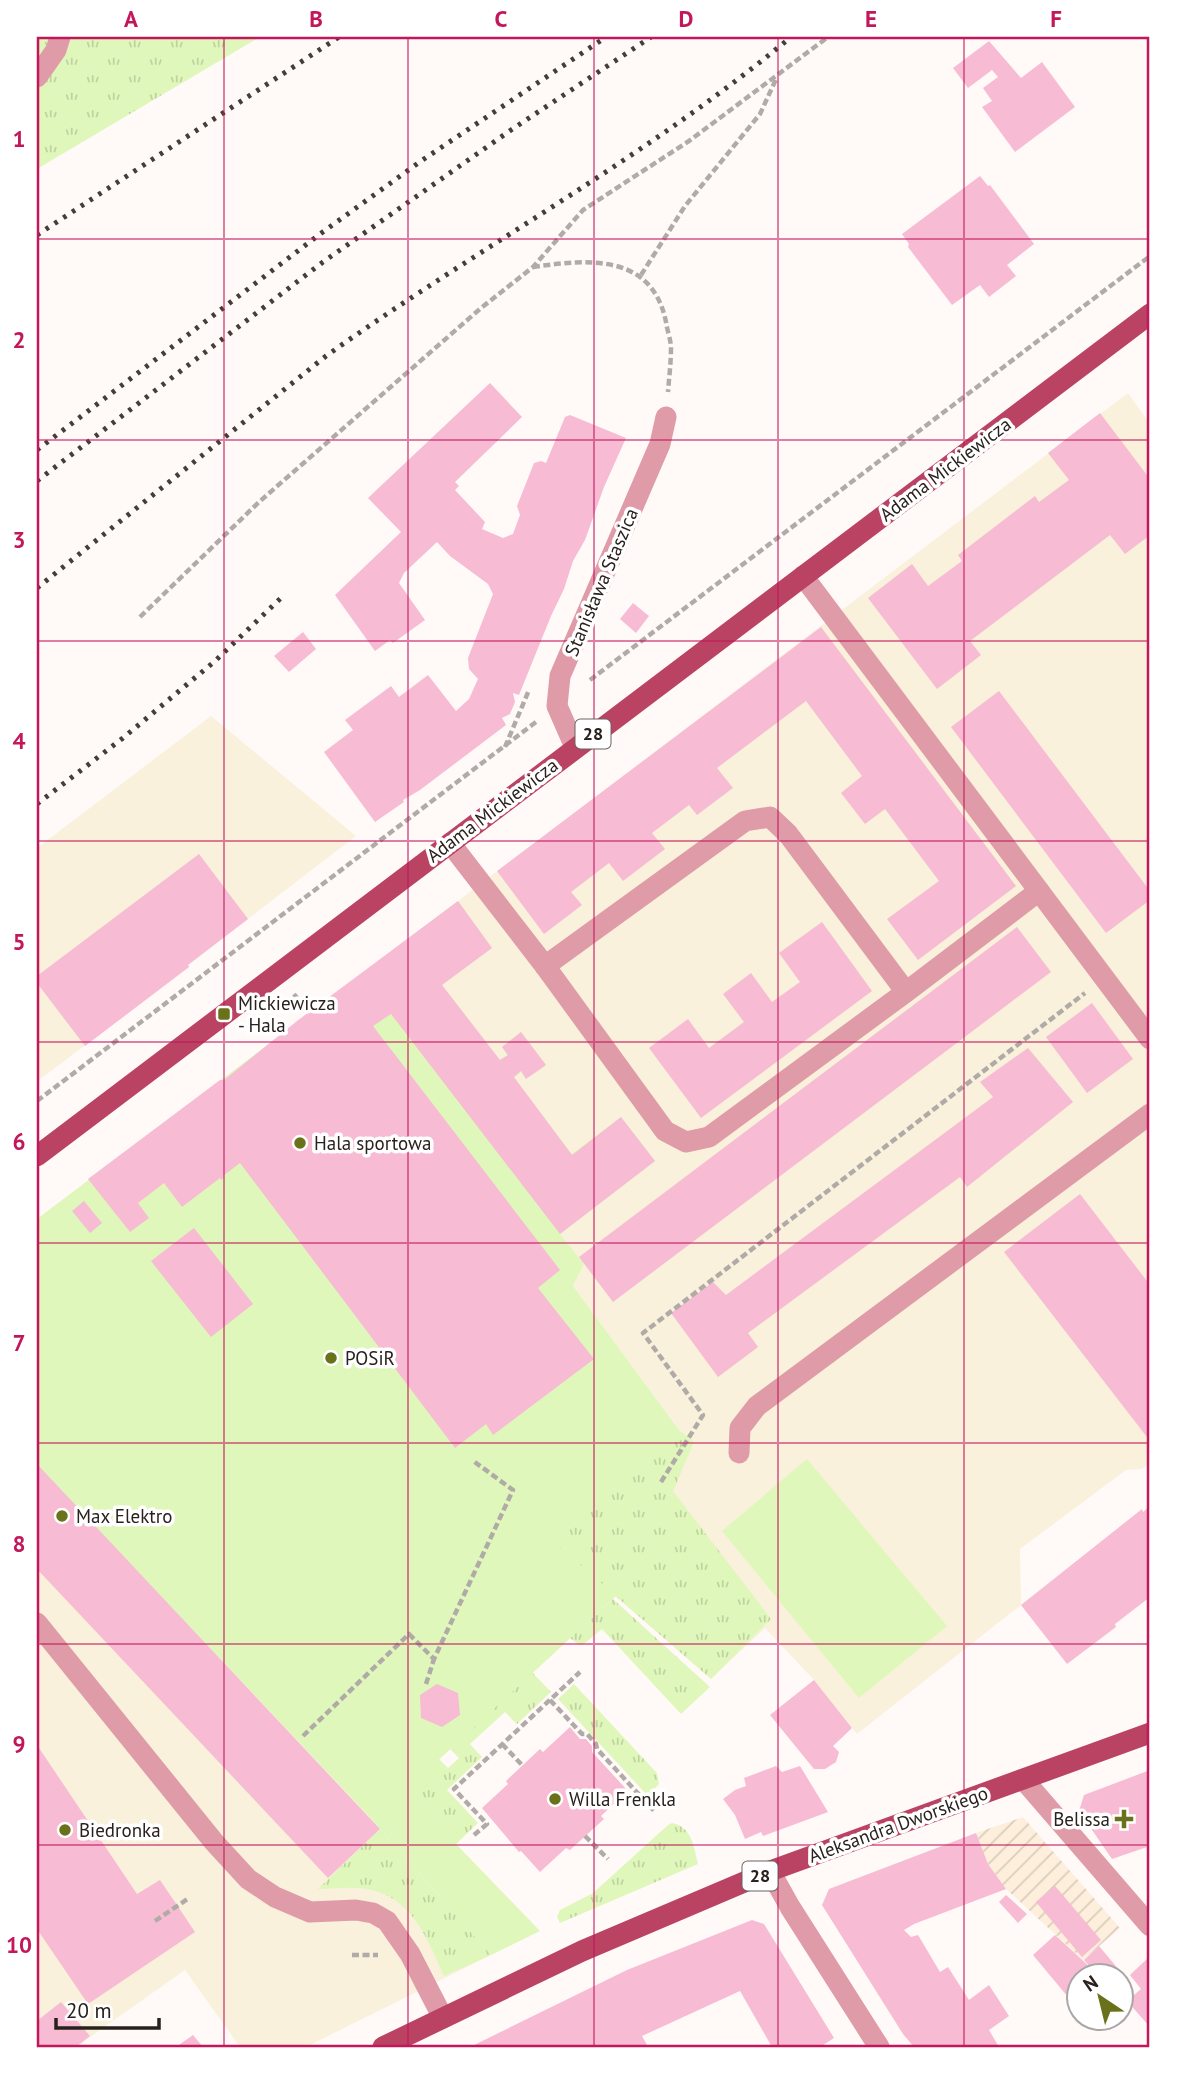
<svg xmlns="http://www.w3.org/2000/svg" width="1187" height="2084" font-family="'PT Sans',sans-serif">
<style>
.commercial{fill:#f9f1db}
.industrial{fill:url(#industrial-furrows)}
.grass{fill:url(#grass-tufts)}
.garden{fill:#dff7bb}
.building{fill:#f7bbd3}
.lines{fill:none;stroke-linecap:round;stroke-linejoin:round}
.path{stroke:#b1aba8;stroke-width:4.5;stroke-dasharray:7 3.5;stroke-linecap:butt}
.service{stroke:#df9ba7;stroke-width:21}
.minor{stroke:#df9ba7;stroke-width:21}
.primary{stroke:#ba4262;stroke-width:21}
.rail{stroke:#453d39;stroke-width:5;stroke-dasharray:3.5 7;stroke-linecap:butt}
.grid{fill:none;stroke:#c2185b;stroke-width:2;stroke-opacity:0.55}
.poi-dot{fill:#69711a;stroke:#fff;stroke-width:2.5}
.labels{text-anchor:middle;stroke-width:7;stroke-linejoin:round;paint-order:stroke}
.shield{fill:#fff;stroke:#696461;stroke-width:2}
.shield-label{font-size:18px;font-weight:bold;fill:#29211d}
.street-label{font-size:19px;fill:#29211d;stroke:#fff}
.poi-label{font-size:19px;fill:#29211d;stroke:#fff;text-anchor:start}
.neatline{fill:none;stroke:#c2185b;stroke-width:2.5}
.grid-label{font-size:23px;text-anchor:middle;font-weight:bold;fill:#c2185b}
</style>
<defs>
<pattern id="industrial-furrows" width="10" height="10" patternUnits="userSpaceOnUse" patternTransform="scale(1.75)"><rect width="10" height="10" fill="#fdefdb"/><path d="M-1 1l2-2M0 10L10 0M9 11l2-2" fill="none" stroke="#d9cdbc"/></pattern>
<pattern id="grass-tufts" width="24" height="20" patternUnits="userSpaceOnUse" patternTransform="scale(1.75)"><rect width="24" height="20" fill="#dff7bb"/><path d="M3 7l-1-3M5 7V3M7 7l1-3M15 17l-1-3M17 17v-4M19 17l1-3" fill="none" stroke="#bfd3a0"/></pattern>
</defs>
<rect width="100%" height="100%" fill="#fffaf8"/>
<g class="commercial">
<path d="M1128,393L1150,424V1463L1142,1469L1126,1470L1020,1549L1021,1605L857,1734L814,1680L765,1628L711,1679L544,1534L679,1430L573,1286L584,1264L560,1234L572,1155L514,1077L521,1071L527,1079L545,1065L508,1055L500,1060L442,985L492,948L458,901Z"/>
<path d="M211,716L356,836L188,965L189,967L39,1080L37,1077V848Z"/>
<path d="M37,1464L367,1814L491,1955L306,2047H240L185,1970L76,2047H37Z"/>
</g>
<path class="industrial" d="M1023,1817L1120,1928L1083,1960L1006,1889L988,1864L976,1833Z"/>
<g class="grass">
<path d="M37,37H260L37,169Z"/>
<path d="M679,1430L694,1442L673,1491L771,1619L711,1679L544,1534Z"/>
<path d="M613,1599L710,1687L681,1714L602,1629L584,1644L579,1645L570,1638Z"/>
<path d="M532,1672L551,1692L517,1724L505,1712L470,1744L482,1757L447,1790L478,1823L455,1845L404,1791L439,1759L448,1768L459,1758L450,1749Z"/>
<path d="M574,1684L657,1773L659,1784L648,1796L558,1699Z"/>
<path d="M672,1823C692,1827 694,1847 698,1864L560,1923L557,1917L560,1910L593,1893L668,1825Z"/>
<path d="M380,1829L491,1955L444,1976C426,1935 409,1890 356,1888C343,1887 331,1889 318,1889Z"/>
</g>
<g class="garden">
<path d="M458,901L492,948L442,985L500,1060L507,1055L502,1047L521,1032L546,1065L526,1079L521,1072L514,1078L572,1154L621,1117L655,1161L560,1234L584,1264L573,1286L679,1430L545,1534L616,1596L405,1791L540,1931L491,1955L367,1814L37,1465V1219Z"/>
<path d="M807,1459L947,1626L859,1698L722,1531Z"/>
</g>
<g class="building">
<path d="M989,41L1021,78L1042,62L1075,107L1015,152L982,107L992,101L983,88L998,77L992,70L968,88L953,68Z"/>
<path d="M980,176L988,186L990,185L1034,244L1007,265L1016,276L989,297L980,285L952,305L908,247L909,244L902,234Z"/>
<path d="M490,383L522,417L455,482L459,486L455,490L485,522L482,529L503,538L513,534L520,515L517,506L534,463L541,461L546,463L565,417L570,415L626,438L604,487L585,540L573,561L564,589L551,616L519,695L513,693L515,702L510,714L502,718L506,725L420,790L403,800L404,802L375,822L324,752L353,730L345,720L391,686L399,697L428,675L456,711L469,699L478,679L469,669L468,658L493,594L488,584L450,556L437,542L404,573L399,583L425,620L393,643L390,640L375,651L335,595L401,532L368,498Z"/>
<path d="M1100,413L1150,479V535L1125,554L1110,535L970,641L981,655L937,689L868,598L912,564L928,586L962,561L958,555L1035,496L1039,502L1069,480L1048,453Z"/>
<path d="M633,603L649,616L636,633L620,619Z"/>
<path d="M821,627L1016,886L918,960L887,919L939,881L885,809L865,824L841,793L862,776L806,701L717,768L733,788L697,815L689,805L652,833L665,849L623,881L609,863L571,892L582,905L544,934L497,871Z"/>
<path d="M303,632L316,649L289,672L274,656Z"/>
<path d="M999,691L1150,891V900L1106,933L951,727Z"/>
<path d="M199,854L248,919L188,965L189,967L85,1046L37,983V976Z"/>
<path d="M458,901L492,948L442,985L500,1060L508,1055L502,1047L521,1032L546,1065L526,1079L521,1071L514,1077L572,1155L621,1117L655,1161L560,1234L391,1014L373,1026L560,1270L538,1288L594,1359L493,1435L486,1424L455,1448L240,1163L223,1176L225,1177L221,1180L220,1178L182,1207L164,1183L138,1203L149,1218L130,1232L88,1179L220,1080H224L297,1021Z"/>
<path d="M822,922L872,991L701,1118L649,1048L688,1019L709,1048L744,1022L723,994L751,973L772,1002L800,982L779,953Z"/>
<path d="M1017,927L1051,972L613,1302L579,1257Z"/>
<path d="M1092,1003L1133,1059L1087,1093L1046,1037Z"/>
<path d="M1028,1048L1073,1102L967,1187L960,1177L748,1333L758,1347L718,1377L671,1313L713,1282L726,1295L993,1097L980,1082Z"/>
<path d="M1080,1194L1150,1285V1441L1004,1252Z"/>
<path d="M84,1201L102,1223L90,1233L72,1211Z"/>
<path d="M194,1228L253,1304L211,1337L151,1261Z"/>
<path d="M37,1464L380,1829L328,1878L37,1569Z"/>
<path d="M1150,1506V1597L1115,1624L1116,1627L1067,1664L1021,1605L1142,1509L1143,1512Z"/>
<path d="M814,1680L852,1728L833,1746L839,1752L836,1762L825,1769H814L770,1715Z"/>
<path d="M437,1684L458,1693L460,1715L442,1727L421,1718L420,1695Z"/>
<path d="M570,1727L580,1739H586L592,1746V1752L628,1791L601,1816L604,1819L570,1850L566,1848L540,1872L521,1851L519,1852L482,1808L508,1784L506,1781L540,1749L543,1752Z"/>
<path d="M37,1745L137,1894L160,1880L195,1932L88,2004L37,1929Z"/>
<path d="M776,1766L782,1772L800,1766L828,1812L763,1836L761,1832L745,1839L735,1815L723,1799L735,1790L746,1786L744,1778Z"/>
<path d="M1150,1770V1846L1112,1859L1079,1811L1084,1795Z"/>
<path d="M976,1833L988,1864L1006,1889L914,1924L904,1930L911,1937L918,1935L940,1972L948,1967L969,2000L989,1985L1009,2016L989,2030L999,2047H924L923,2045L914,2047L903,2034L822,1905L829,1889Z"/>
<path d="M1055,1886L1101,1940L1082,1957L1036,1902Z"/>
<path d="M1006,1895L1027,1914L1018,1923L999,1902Z"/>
<path d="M752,1920L764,1924L834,2038L820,2047H772L740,1991L642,2036L647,2045L641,2047H470L627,1970Z"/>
<path d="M1055,1935L1092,1969L1084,1960L1099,1946L1125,1977L1121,1981L1120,1976H1078V2009L1033,1955Z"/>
<path d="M1150,1956V2027L1127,2001L1141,1989L1130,1975Z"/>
<path d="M61,2002L90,2036L76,2047H37V2021Z"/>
<path d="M1086,2018H1108L1092,2027Z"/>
<path d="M193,2035L203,2047H176Z"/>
</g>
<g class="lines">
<g class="path">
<path d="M533,267C588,259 652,253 666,322C667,330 671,340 671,348C671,363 669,378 668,392"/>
<path d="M641,275L685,206L760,114L777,77"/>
<path d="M140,617L259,502L481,308L533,267L583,210L689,141L828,37"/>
<path d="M590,680L1150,256"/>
<path d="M505,747L529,690"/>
<path d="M294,994L304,1007"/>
<path d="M37,1101L536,722"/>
<path d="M661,1482L703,1415L643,1333L1085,993"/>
<path d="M426,1684L434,1659"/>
<path d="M550,1700L582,1734H587L596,1744L597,1749L656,1813"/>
<path d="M303,1736L409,1634L434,1659L513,1490L472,1460"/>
<path d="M502,1744L523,1766"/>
<path d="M474,1835L487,1824L454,1789L580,1672"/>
<path d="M585,1836L608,1859"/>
<path d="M155,1921L189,1898"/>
<path d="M352,1955H378"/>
</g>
<g class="service">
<path d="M37,77L56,50L60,37"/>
<path d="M803,576L1150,1039"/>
<path d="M450,843L545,966"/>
<path d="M906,992L788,834L770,817L745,821L545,966L665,1131L686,1142L709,1137L906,992L1039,891"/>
<path d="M739,1453L740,1428L757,1406L1150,1114"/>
<path d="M37,1623L214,1842L248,1879L275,1897L310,1912L356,1910L373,1913L387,1921L410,1954L443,2018"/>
</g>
<g class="minor">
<path d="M575,747L557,706L560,676L660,444L666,417"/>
<path d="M1023,1779L1150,1926"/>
<path d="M770,1871L790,1907L879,2047"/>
</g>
<g class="primary">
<path d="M37,1156L1150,314"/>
<path d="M383,2047L582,1951L770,1871L1150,1733"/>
</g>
<g class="rail">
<path d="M37,235L339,37"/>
<path d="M37,450L320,234L421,161L606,37"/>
<path d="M37,481L323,262L511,130L651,37"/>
<path d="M37,588L326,356C479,247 647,157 791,37"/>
<path d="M37,804L123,738L215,661L283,596"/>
</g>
</g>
<path class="grid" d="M224,37V2047M408,37V2047M594,37V2047M778,37V2047M964,37V2047M37,239H1150M37,440H1150M37,641H1150M37,841H1150M37,1042H1150M37,1243H1150M37,1443H1150M37,1644H1150M37,1845H1150"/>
<g class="poi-dot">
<rect x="217" y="1007" width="14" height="14" rx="3.5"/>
<circle cx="300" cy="1143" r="7"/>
<circle cx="331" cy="1358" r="7"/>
<circle cx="62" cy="1516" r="7"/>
<circle cx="555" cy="1799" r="7"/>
<path d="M1120.5 1808.5h7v7h7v7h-7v7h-7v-7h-7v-7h7z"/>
<circle cx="65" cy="1830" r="7"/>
</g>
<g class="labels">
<g class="shield">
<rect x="575.5" y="719.5" width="35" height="29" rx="5"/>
<rect x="742.5" y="1861.5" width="35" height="29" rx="5"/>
</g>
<g class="shield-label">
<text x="593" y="740">28</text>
<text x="760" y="1882">28</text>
</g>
<g class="street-label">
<text transform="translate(945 469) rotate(-37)" y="7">Adama Mickiewicza</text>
<text transform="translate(601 582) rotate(-67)" y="7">Stanisława Staszica</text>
<text transform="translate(492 810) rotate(-37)" y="7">Adama Mickiewicza</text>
<text transform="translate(898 1824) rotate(-20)" y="7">Aleksandra Dworskiego</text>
</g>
<g class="poi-label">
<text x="238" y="1010">Mickiewicza<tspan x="238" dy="22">- Hala</tspan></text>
<text x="314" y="1150">Hala sportowa</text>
<text x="345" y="1365">POSiR</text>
<text x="76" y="1523">Max Elektro</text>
<text x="569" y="1806">Willa Frenkla</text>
<text x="1110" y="1826" text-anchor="end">Belissa</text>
<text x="79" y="1837">Biedronka</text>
</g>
</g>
<rect width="1187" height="2084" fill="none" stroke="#ffffff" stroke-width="77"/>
<g transform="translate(1100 1997) rotate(325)"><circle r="33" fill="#ffffff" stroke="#a9a6a5" stroke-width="2"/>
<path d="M0-5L12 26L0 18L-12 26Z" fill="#69711a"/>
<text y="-10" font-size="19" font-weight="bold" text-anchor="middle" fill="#29211d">N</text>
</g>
<path d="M56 2018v10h103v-10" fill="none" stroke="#29211d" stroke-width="3.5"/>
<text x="66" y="2018" font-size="21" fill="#29211d" stroke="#ffffff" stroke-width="5" paint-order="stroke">20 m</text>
<rect x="38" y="38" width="1110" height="2008" class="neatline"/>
<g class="grid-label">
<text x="131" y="27">A</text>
<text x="316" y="27">B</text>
<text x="501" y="27">C</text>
<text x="686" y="27">D</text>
<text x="871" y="27">E</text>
<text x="1056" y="27">F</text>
<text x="19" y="147">1</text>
<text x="19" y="348">2</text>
<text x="19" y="548">3</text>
<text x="19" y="749">4</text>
<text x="19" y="950">5</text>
<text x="19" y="1150">6</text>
<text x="19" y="1351">7</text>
<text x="19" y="1552">8</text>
<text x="19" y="1752">9</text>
<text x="19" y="1953">10</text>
</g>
</svg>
